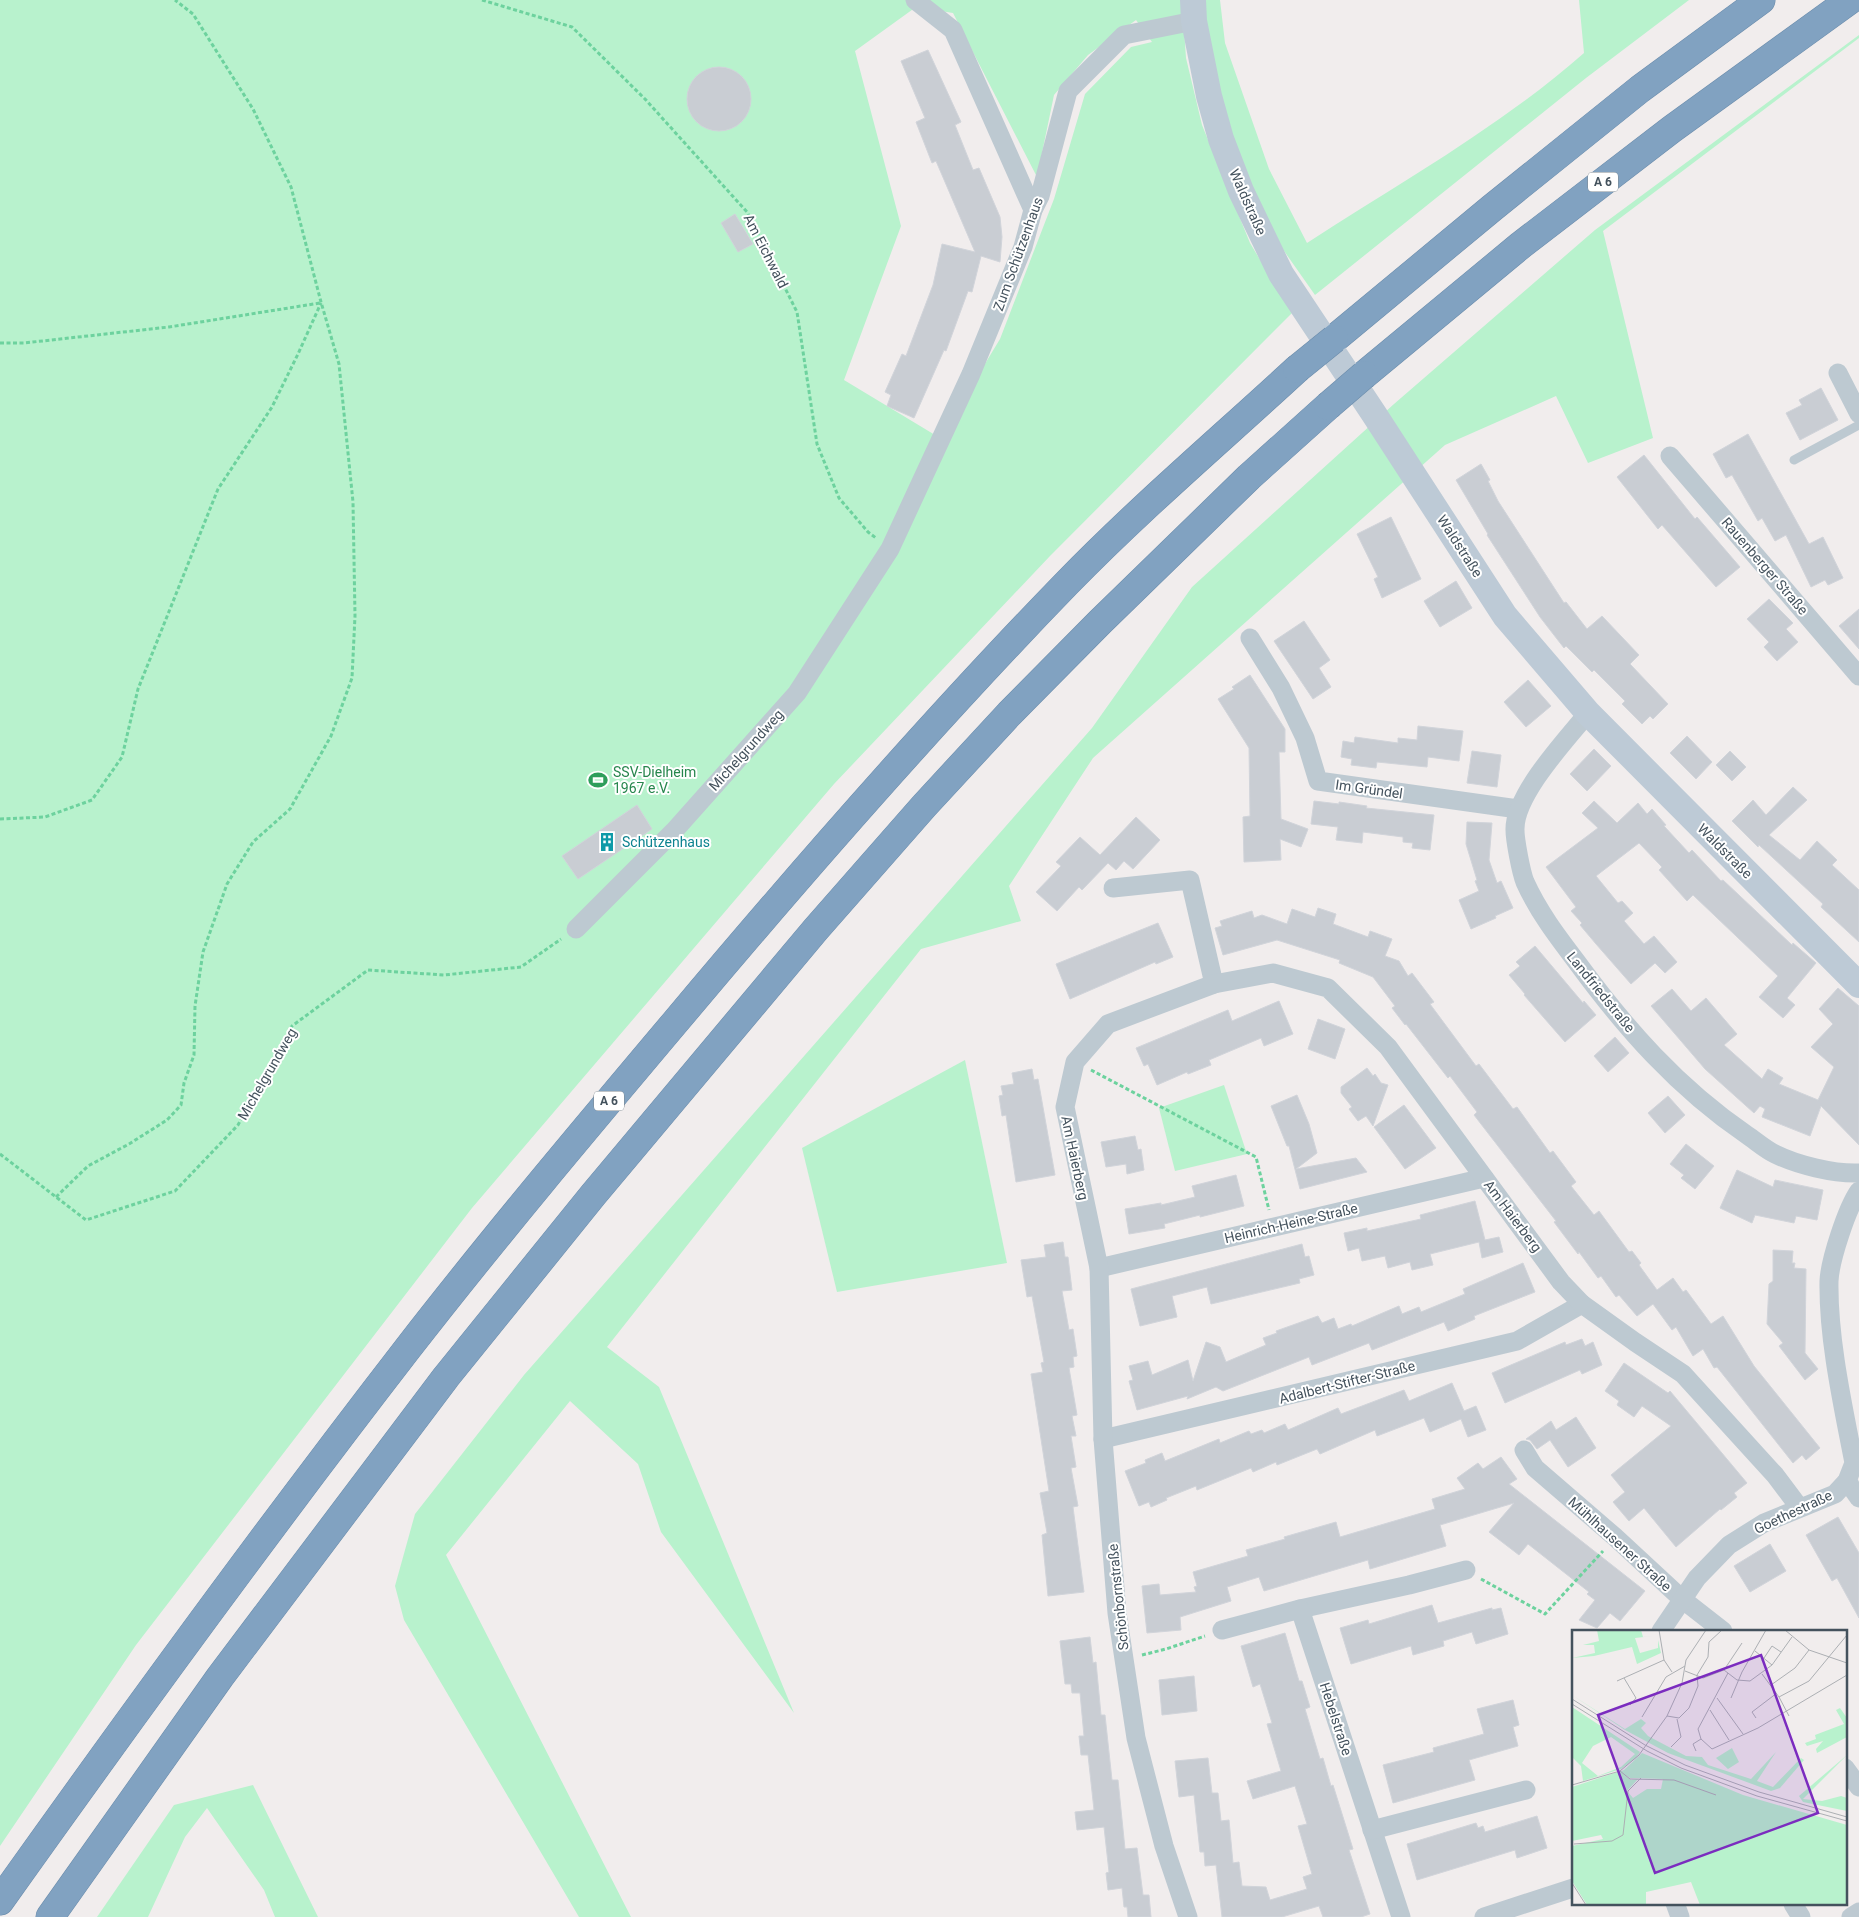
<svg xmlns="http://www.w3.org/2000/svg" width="1859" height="1917" font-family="Roboto,sans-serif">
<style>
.green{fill:#b8f2cd;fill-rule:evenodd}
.building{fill:#c9cdd3;stroke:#d1d4da}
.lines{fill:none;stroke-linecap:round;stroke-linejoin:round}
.highway-casing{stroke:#6c8dac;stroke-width:29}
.path{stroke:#6dd29e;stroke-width:3;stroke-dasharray:4 2.5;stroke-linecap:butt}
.lane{stroke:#bdc9d1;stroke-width:9}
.street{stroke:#bdc9d1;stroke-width:19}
.secondary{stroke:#bdcad6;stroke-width:26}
.highway{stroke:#81a2c1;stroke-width:28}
.highway-bridge-casing{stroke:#6c8dac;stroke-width:29;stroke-linecap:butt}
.highway-bridge{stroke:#81a2c1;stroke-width:28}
.labels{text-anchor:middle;stroke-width:4;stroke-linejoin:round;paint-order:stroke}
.shield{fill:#fff;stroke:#7c868e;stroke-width:1}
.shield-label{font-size:12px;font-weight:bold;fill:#44525d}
.street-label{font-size:14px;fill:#44525d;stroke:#fff}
.leisure-label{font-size:14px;fill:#27864d;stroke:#fff;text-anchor:start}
.culture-label{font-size:14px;fill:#0d838f;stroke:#fff;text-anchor:start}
.inset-road{fill:none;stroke:#acafb3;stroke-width:1}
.view{fill:#7b2cbf;fill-opacity:0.15;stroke:#7b2cbf;stroke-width:2.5}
.inset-edge{fill:none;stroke:#44525d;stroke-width:2.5}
</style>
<rect width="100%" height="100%" fill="#f1eded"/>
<g class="green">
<path d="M0,0H1182L1186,58L1202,125L1250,243L1292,313L1050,556L834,784L472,1208L136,1645L0,1846ZM916,7L953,13L1037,177L1054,95L1088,55L1136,20L1152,42L1131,47L1085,94L1054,199L1000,339L940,438L844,380L901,226L855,51Z"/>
<path d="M1202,0H1220L1225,43L1269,169L1307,243C1401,182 1500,127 1584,53L1579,0H1689L1586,78L1315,295L1270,231L1218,101Z"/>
<path d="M1859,35V38L1603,231L1653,438L1588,463L1556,396L1445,445L1093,758L1009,886L1021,921L921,949L607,1347L659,1387L794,1713L661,1532L638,1464L570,1401L446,1555L631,1917H579L404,1620L395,1586L415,1514L524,1375L1092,728L1192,587L1394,404L1595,230Z"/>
<path d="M965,1060L1007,1263L837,1292L802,1148Z"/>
<path d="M1224,1085L1247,1154L1175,1171L1159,1108Z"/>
<path d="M253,1785L318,1917H275L264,1890L207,1808L185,1837L148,1917H97L174,1805Z"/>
</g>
<g class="building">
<path d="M928,50L961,122L955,125L973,170L979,168L1000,217L1002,237L1000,262L981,256L972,292L968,291L946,351L944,350L914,418L887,406L891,395L885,392L902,354L906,356L933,285L942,244L975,252L936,161L932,163L916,122L925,118L901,61Z"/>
<circle cx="719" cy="99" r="32"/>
<path d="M735,214L753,244L738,252L721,223Z"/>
<path d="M1821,388L1838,420L1800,440L1786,413L1802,405L1799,400Z"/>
<path d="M1748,434L1809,544L1823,537L1843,578L1828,585L1825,580L1811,587L1786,535L1775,541L1762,518L1758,521L1732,475L1726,478L1713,454Z"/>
<path d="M1644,455L1695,519L1697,517L1740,567L1716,587L1662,525L1658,529L1617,477Z"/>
<path d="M1481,464L1490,480L1488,481L1498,501L1564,603L1566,602L1587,629L1602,616L1639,655L1630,664L1668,704L1653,719L1650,716L1642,724L1622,704L1625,701L1594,670L1592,672L1566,646L1564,648L1540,617L1487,535L1488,534L1456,480Z"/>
<path d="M1391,517L1421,579L1382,598L1374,579L1378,577L1357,534Z"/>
<path d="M1456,581L1472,608L1440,627L1424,601Z"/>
<path d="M1769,599L1793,623L1786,629L1798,642L1777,661L1764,647L1769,642L1747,619Z"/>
<path d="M1859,609V649L1839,626Z"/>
<path d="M1304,621L1330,660L1319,668L1331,687L1313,699L1274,641Z"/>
<path d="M1250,675L1285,729V752H1279L1281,819L1308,829L1301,847L1280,839L1281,860L1244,862L1243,817L1250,816L1249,748L1218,699L1234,689L1232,687Z"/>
<path d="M1528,680L1551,706L1526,727L1504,702Z"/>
<path d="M1418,726L1463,731L1459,761L1428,757L1427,767L1377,762L1376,768L1351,765L1352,759L1341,757L1343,741L1354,743L1355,737L1398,743V738L1417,740Z"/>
<path d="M1687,736L1712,762L1696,779L1670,753Z"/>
<path d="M1594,749L1611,766L1587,791L1570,774Z"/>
<path d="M1472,751L1501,755L1497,787L1467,783Z"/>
<path d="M1730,751L1746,767L1732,781L1716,765Z"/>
<path d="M1793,787L1807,800L1769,835L1800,860L1817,841L1837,860L1832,865L1859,890V942L1821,907L1823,904L1759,845L1758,847L1732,821L1753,800L1766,815Z"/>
<path d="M1314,801L1339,804V802L1367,806L1366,808L1434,815L1430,850L1412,848L1413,843L1403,842V837L1363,832L1362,843L1336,840L1338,827L1311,824Z"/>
<path d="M1594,801L1617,823L1638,803L1647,814L1652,809L1666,825L1664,826L1689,853L1692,850L1721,881L1723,880L1792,945L1793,943L1816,963L1787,998L1795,1005L1783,1018L1759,997L1778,976L1693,895L1687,901L1659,870L1662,867L1639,843L1596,876L1618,903L1622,901L1633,913L1624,921L1644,944L1654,936L1677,962L1665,973L1655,963L1631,984L1596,944L1580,925L1582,923L1571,911L1576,907L1546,867L1598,828L1582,813Z"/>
<path d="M637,805L652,829L578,879L562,856Z"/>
<path d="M1136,817L1160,840L1133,869L1124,861L1116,870L1108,863L1082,890L1079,887L1057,911L1036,892L1061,866L1056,862L1080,837L1100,855Z"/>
<path d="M1467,822L1492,823L1489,860L1497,883L1501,881L1513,908L1495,916L1496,918L1471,929L1459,900L1479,891L1475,881L1477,880L1466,844Z"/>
<path d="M1318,908L1336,914L1333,924L1368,937L1370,931L1392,939L1385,956L1399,961L1408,976L1412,973L1434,1002L1430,1004L1476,1066L1479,1064L1513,1109L1517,1107L1550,1153L1553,1151L1576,1182L1571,1186L1594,1215L1599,1211L1629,1252L1632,1251L1641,1263L1639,1265L1657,1290L1673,1278L1683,1292L1686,1290L1711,1324L1723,1316L1754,1366L1820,1448L1806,1460L1802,1455L1793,1463L1717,1367L1714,1368L1703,1349L1693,1356L1676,1327L1672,1330L1653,1304L1637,1316L1619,1295L1616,1297L1601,1276L1598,1278L1579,1252L1578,1254L1554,1222L1556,1221L1474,1115L1477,1112L1450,1076L1448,1078L1406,1024L1405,1025L1392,1008L1395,1006L1373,977L1339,963L1340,960L1277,940L1223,955L1215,928L1222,926L1220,921L1252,911L1254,918L1262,915L1287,924L1292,909L1315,917Z"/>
<path d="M1158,923L1173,957L1156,964L1155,962L1070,999L1056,964Z"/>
<path d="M1535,946L1583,1003L1584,1001L1596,1015L1565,1042L1524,995L1525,994L1509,975L1520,966L1516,962Z"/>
<path d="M1838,988L1859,1006V1145L1821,1106L1810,1136L1762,1117L1765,1109L1760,1106L1754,1113L1705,1069L1651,1006L1672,989L1691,1011L1706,998L1737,1034L1724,1045L1762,1079L1768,1069L1783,1078L1779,1084L1818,1100L1834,1067L1811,1047L1833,1024L1819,1009Z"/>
<path d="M1279,1001L1293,1034L1264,1046L1261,1038L1209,1060L1211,1065L1188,1074L1187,1072L1157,1085L1148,1064L1144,1066L1136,1048L1228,1010L1232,1021Z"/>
<path d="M1318,1019L1345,1029L1335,1059L1308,1049Z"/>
<path d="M1615,1037L1629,1053L1608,1072L1594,1056Z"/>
<path d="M1367,1068L1373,1076L1375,1074L1381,1083L1388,1085L1373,1126L1366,1116L1358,1121L1349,1109L1352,1107L1341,1093V1087Z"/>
<path d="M1032,1069L1034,1080L1038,1079L1055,1175L1016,1182L1006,1115L1002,1116L999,1096L1003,1095L1001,1086L1014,1084L1012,1073Z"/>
<path d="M1297,1095L1309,1124L1317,1153L1296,1169L1356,1158L1367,1172L1300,1189L1289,1146H1287L1271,1106Z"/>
<path d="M1668,1096L1685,1115L1665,1133L1648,1113Z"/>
<path d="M1404,1105L1436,1148L1405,1169L1374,1127Z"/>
<path d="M1135,1136L1138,1150L1141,1149L1144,1170L1127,1174L1126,1164L1106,1167L1101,1142Z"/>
<path d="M1686,1144L1714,1166L1695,1189L1681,1178L1684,1175L1670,1164Z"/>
<path d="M1737,1170L1773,1187L1775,1180L1823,1190L1817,1220L1796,1216L1794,1223L1755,1215L1752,1223L1720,1208Z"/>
<path d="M1236,1175L1244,1206L1200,1217V1215L1164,1224L1165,1228L1129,1234L1125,1209L1161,1203V1205L1195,1197L1192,1186Z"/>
<path d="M1475,1201L1485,1240L1499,1237L1503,1252L1482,1258L1479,1242L1430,1254L1433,1265L1412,1270L1410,1262L1388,1268L1385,1256L1362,1261L1359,1248L1348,1251L1344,1233L1367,1228V1231L1421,1219L1420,1215Z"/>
<path d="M1063,1242L1065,1257H1068L1072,1290L1062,1291L1069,1330L1073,1329L1077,1356L1073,1357L1074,1367L1069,1368L1077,1415L1072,1416L1076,1436H1071L1076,1467L1071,1468L1078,1506L1073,1507L1084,1592L1048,1596L1042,1535L1047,1533L1040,1493L1049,1491L1031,1374L1043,1372L1041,1363L1044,1362L1032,1296L1027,1297L1021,1260L1046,1257L1044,1245Z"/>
<path d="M1302,1244L1305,1257L1309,1256L1314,1275L1299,1279L1300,1283L1211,1304L1207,1287L1172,1296L1177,1317L1140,1326L1131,1289Z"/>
<path d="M1773,1250L1793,1251L1792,1263H1795L1794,1268L1806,1269L1805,1353L1818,1369L1805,1380L1779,1346L1783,1343L1767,1324L1769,1284L1773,1281Z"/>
<path d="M1523,1263L1535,1292L1474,1316L1475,1319L1448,1331L1444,1322L1372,1350L1369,1343L1312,1365L1309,1357L1223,1391L1216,1387L1187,1399L1188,1396L1137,1410L1129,1381L1133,1380L1129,1366L1148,1361L1152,1375L1188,1360L1193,1381L1206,1342L1220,1347L1226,1362L1266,1345L1263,1338L1277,1333L1276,1331L1318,1316L1322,1323L1334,1318L1338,1329L1351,1324L1352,1326L1399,1306L1402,1314L1419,1307L1421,1312L1465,1294L1463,1289Z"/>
<path d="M1582,1339L1585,1346L1593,1342L1602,1365L1582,1374L1580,1370L1505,1403L1492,1373L1565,1342L1566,1345Z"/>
<path d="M1624,1363L1668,1393L1670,1391L1747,1483L1734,1493L1737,1497L1721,1510L1720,1509L1676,1547L1644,1508L1629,1521L1613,1502L1625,1492L1611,1475L1671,1426L1642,1406L1634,1417L1617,1405L1619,1401L1605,1391Z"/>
<path d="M1452,1383L1464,1411L1476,1406L1486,1430L1468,1437L1461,1419L1430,1432L1424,1418L1377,1436L1375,1430L1320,1454L1317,1449L1277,1465L1276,1462L1253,1472L1251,1468L1197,1490L1196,1486L1166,1498L1167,1500L1151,1507L1149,1502L1139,1506L1125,1471L1146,1463L1145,1460L1162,1453L1165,1461L1219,1439L1220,1443L1249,1431L1251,1434L1262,1430L1264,1433L1285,1424L1288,1430L1338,1408L1341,1414L1404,1390L1409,1401Z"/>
<path d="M1576,1417L1596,1448L1568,1467L1550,1440L1537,1449L1530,1440L1526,1439L1551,1421L1556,1430Z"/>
<path d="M1501,1457L1517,1479L1509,1484L1645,1591L1620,1621L1610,1613L1597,1628L1579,1620L1595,1600L1587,1594L1589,1592L1528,1544L1519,1555L1489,1532L1514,1503L1440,1525L1446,1546L1370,1569L1368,1560L1264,1591L1259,1577L1227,1587L1231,1601L1180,1617L1181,1630L1147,1633L1142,1586L1159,1584L1160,1595L1196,1592L1194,1587L1197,1586L1193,1572L1248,1556L1246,1550L1285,1539L1284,1537L1336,1522L1340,1537L1435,1509L1432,1499L1465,1489L1457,1478L1478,1463L1483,1469Z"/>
<path d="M1838,1517L1859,1553V1618L1837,1578L1832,1581L1806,1535Z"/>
<path d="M1770,1544L1786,1571L1750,1592L1734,1566Z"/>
<path d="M1432,1605L1438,1623L1492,1608V1610L1501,1608L1508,1634L1476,1644L1472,1632L1443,1641L1444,1646L1413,1655L1411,1646L1351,1664L1340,1628L1368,1620L1369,1624Z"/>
<path d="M1285,1633L1299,1681H1302L1310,1707L1305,1709L1320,1759L1323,1758L1331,1786L1333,1785L1353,1849L1349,1850L1370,1914L1361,1917H1323L1319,1906L1282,1917H1222L1216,1865L1205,1866L1204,1852H1200L1194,1795L1179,1797L1175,1761L1208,1758L1212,1793H1218L1221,1821L1229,1820L1233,1863L1239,1862L1242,1886L1266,1887L1270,1900L1307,1889L1303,1877L1312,1874L1298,1826L1307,1824L1295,1786L1253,1799L1247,1781L1281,1771L1267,1724L1272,1723L1260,1684L1253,1687L1241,1646Z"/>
<path d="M1090,1637L1093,1663L1096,1662L1101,1715H1105L1112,1780H1118L1125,1849L1137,1848L1143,1895H1149L1151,1917H1128L1127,1907H1124L1122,1888L1108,1890L1106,1873L1109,1872L1104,1827L1077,1830L1075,1812L1094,1810L1088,1755H1081L1079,1736H1084L1080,1693H1072L1071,1684H1065L1060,1641Z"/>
<path d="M1194,1676L1197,1711L1162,1715L1159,1680Z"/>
<path d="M1513,1700L1519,1725L1513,1727L1518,1746L1469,1760L1475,1780L1393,1803L1383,1765L1434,1752L1433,1748L1484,1734L1477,1709Z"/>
<path d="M1537,1816L1547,1848L1517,1858L1515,1850L1417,1880L1407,1844L1476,1823L1478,1828L1483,1826L1485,1832Z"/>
</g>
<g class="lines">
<g class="highway-casing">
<g id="highway">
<path d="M1334,339L1492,208L1640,89L1761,0"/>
<path d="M1364,375L1521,245L1672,129L1850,0"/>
<path d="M0,1901C133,1714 268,1529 408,1348C495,1236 586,1128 677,1020C803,870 931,723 1067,583C1140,508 1220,440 1297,369"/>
<path d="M50,1917L220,1677L446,1377L593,1195L816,929L924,806L1009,714L1100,622L1249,477L1328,406"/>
</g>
</g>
<g class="path">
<path d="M482,0L572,27L645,99L747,212L797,312L817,444L839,498L868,532L876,538"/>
<path d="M0,343H24L169,327L320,303"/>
<path d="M0,819L45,817L92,800L122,757L138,689L218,489L272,407L298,354L321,303"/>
<path d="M1091,1070L1256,1157L1269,1210"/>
<path d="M0,1154L86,1220L175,1191L238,1125L292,1026L368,970L444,975L521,967L561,939"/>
<path d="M56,1197L88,1166L129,1144L167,1120L181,1105L184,1083L194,1055L195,1006L203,952L227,884L253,842L290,809L331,736L352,678L355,616L353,502L339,364L321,302L291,187L253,109L193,14L175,0"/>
<path d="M1481,1579L1545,1614L1603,1551"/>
<path d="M1142,1655L1166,1649L1205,1636"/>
</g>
<path class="lane" d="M1794,460L1859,425"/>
<g class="street">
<path d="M915,0L953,30L1033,210"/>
<path d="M1838,373L1859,414"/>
<path d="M1670,456L1859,676"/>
<path d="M1250,638L1281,688L1305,738L1318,781L1518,809"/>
<path d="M1588,713C1566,740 1514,795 1515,830C1515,840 1521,872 1525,882C1538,911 1557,936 1576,961C1625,1028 1678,1088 1747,1135C1756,1141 1765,1149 1775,1154C1797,1165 1834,1174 1859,1173"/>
<path d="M1113,888L1190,880L1214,984"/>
<path d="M576,929L674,831L797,693L890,549L971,374L1023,247L1033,210L1040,196L1068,91L1124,35L1194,21"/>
<path d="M1099,1268L1484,1178"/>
<path d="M1103,1439L1517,1341L1582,1304"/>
<path d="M1524,1450L1535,1468L1615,1537L1682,1599L1723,1631"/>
<path d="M1847,1481L1859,1498"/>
<path d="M1300,1609L1409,1585L1466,1570"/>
<path d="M1222,1630L1300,1609L1401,1917"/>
<path d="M1661,1631L1697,1578L1729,1545L1764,1523L1835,1494L1847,1481L1854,1463C1843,1406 1828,1339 1829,1281C1830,1260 1847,1208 1859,1191"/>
<path d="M1845,1768L1859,1787"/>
<path d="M1372,1830L1526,1790"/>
<path d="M1675,1903L1680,1917"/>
<path d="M1793,1904L1801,1917"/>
<path d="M1188,1917L1164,1846L1136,1738L1117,1613L1103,1439L1099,1268L1065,1107L1075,1062L1108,1024L1214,984L1273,973L1328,988L1388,1047L1561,1282L1582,1304L1635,1342L1683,1374L1775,1475L1799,1507"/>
<path d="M1484,1917L1573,1888"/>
<path d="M1851,1917L1859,1912"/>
</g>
<path class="secondary" d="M1193,0L1194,21L1209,96L1221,139L1241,191L1281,274L1374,414L1505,616L1588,713L1859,985"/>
<use href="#highway" class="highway"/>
<g class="highway-bridge-casing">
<g id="highway-bridge">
<path d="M1297,369L1334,339"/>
<path d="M1328,406L1364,375"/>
</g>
</g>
<use href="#highway-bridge" class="highway-bridge"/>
</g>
<defs>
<g id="stadium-bare" transform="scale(1.5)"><path d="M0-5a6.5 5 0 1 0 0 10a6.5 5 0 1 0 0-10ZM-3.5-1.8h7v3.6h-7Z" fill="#2e9e5b" stroke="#fff" stroke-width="2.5" paint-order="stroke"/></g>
<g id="building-bare" transform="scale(1.5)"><path d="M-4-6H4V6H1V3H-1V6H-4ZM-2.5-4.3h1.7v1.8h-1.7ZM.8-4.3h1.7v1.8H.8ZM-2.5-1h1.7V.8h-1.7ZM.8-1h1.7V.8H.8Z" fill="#0f9aa8" stroke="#fff" stroke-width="2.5" paint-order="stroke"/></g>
</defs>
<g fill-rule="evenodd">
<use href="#stadium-bare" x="598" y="780"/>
<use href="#building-bare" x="607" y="842"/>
</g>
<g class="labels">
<g class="shield">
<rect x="1588" y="172.5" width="30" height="19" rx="4"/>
<rect x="594" y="1091.5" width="30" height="19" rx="4"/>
</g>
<g class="shield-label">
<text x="1603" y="186">A 6</text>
<text x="609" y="1105">A 6</text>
</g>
<g class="street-label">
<text transform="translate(1248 202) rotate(66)" y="5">Waldstraße</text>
<text transform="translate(766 251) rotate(63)" y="5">Am Eichwald</text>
<text transform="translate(1018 254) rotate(-70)" y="5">Zum Schützenhaus</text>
<text transform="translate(1460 546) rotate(57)" y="5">Waldstraße</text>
<text transform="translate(1765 566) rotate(49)" y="5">Rauenberger Straße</text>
<text transform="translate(746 750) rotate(-48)" y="5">Michelgrundweg</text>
<text transform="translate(1369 789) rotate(8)" y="5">Im Gründel</text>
<text transform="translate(1725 851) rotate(45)" y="5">Waldstraße</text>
<text transform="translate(1601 992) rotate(51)" y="5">Landfriedstraße</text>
<text transform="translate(267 1074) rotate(-60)" y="5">Michelgrundweg</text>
<text transform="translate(1075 1158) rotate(78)" y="5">Am Haierberg</text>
<text transform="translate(1513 1216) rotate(53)" y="5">Am Haierberg</text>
<text transform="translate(1291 1223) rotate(-13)" y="5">Heinrich-Heine-Straße</text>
<text transform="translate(1347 1382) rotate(-14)" y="5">Adalbert-Stifter-Straße</text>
<text transform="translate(1793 1512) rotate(-25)" y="5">Goethestraße</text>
<text transform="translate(1620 1544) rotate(42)" y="5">Mühlhausener Straße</text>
<text transform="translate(1118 1597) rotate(-96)" y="5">Schönbornstraße</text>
<text transform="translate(1336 1719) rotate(72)" y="5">Hebelstraße</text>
</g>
<g class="leisure-label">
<text x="613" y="777">SSV-Dielheim<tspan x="613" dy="16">1967 e.V.</tspan></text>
</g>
<g class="culture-label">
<text x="622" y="847">Schützenhaus</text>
</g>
</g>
<g transform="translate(1572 1630)">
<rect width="275" height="275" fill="#f1eded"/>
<path d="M25,0H69L71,7L81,6L63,8L68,23L86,18V10L89,23L65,34L60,17L22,26L0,28L23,23L22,15H11L27,11ZM0,65L53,99L69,89L74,93L69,98L76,106L114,126L130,127L136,135L179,149L204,122L185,151L201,157L229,128L232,130L208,158L199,161L96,123L53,100ZM0,77L68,122L64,128L49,139L11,151L9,136L0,127ZM39,107L63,124L49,137L26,146L10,133L21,116ZM268,78L275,88V107L245,123L244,119L251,111L235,116L233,113L244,109L243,105L272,94L264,80ZM160,118L167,132L156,139L144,128ZM70,123L171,165L275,195V275H128L119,252L74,262V275H15L0,251V216L31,209L29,205L0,211V157L52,140ZM51,144L58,148L91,149L89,159H75L61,168L55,161L66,149L59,150ZM275,125L231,169L250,171L269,166L275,168V181L231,172L227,166Z" fill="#b8f2cd" fill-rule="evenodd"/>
<path class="inset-road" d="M87,0L92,30L100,42M213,0L237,20L275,33M183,21L200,35M190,31L200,16L209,22M152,40L170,13M113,41L131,48L152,40L165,50L178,51L200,35L220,7M156,43L126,99L129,109L140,119L186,98L275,45M190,44L207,67L217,86M52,48L64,68L58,75M45,51L92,30M199,55L223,38L237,20M207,67L237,51L275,5M145,68L171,104M159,68L170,42L194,0M0,69L73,115L113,135L187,162L275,187M0,74L75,121L109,138L185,166L275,191M138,80L157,110M95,86L107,88L117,78L126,56L125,45L136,27L137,12L150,0M70,87L94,47L113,36M184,88L180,82L205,63M99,117L109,107L105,89M124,121L121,114L129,109M48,141L58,149L102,150L144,165M0,155L48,141L67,125L95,86L110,53L114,30L134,0M2,214L40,211L51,205L56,161L69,148M0,253L14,275"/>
<path class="view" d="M189,25L246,183L83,243L26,85Z"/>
<rect width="275" height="275" class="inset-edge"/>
</g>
</svg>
